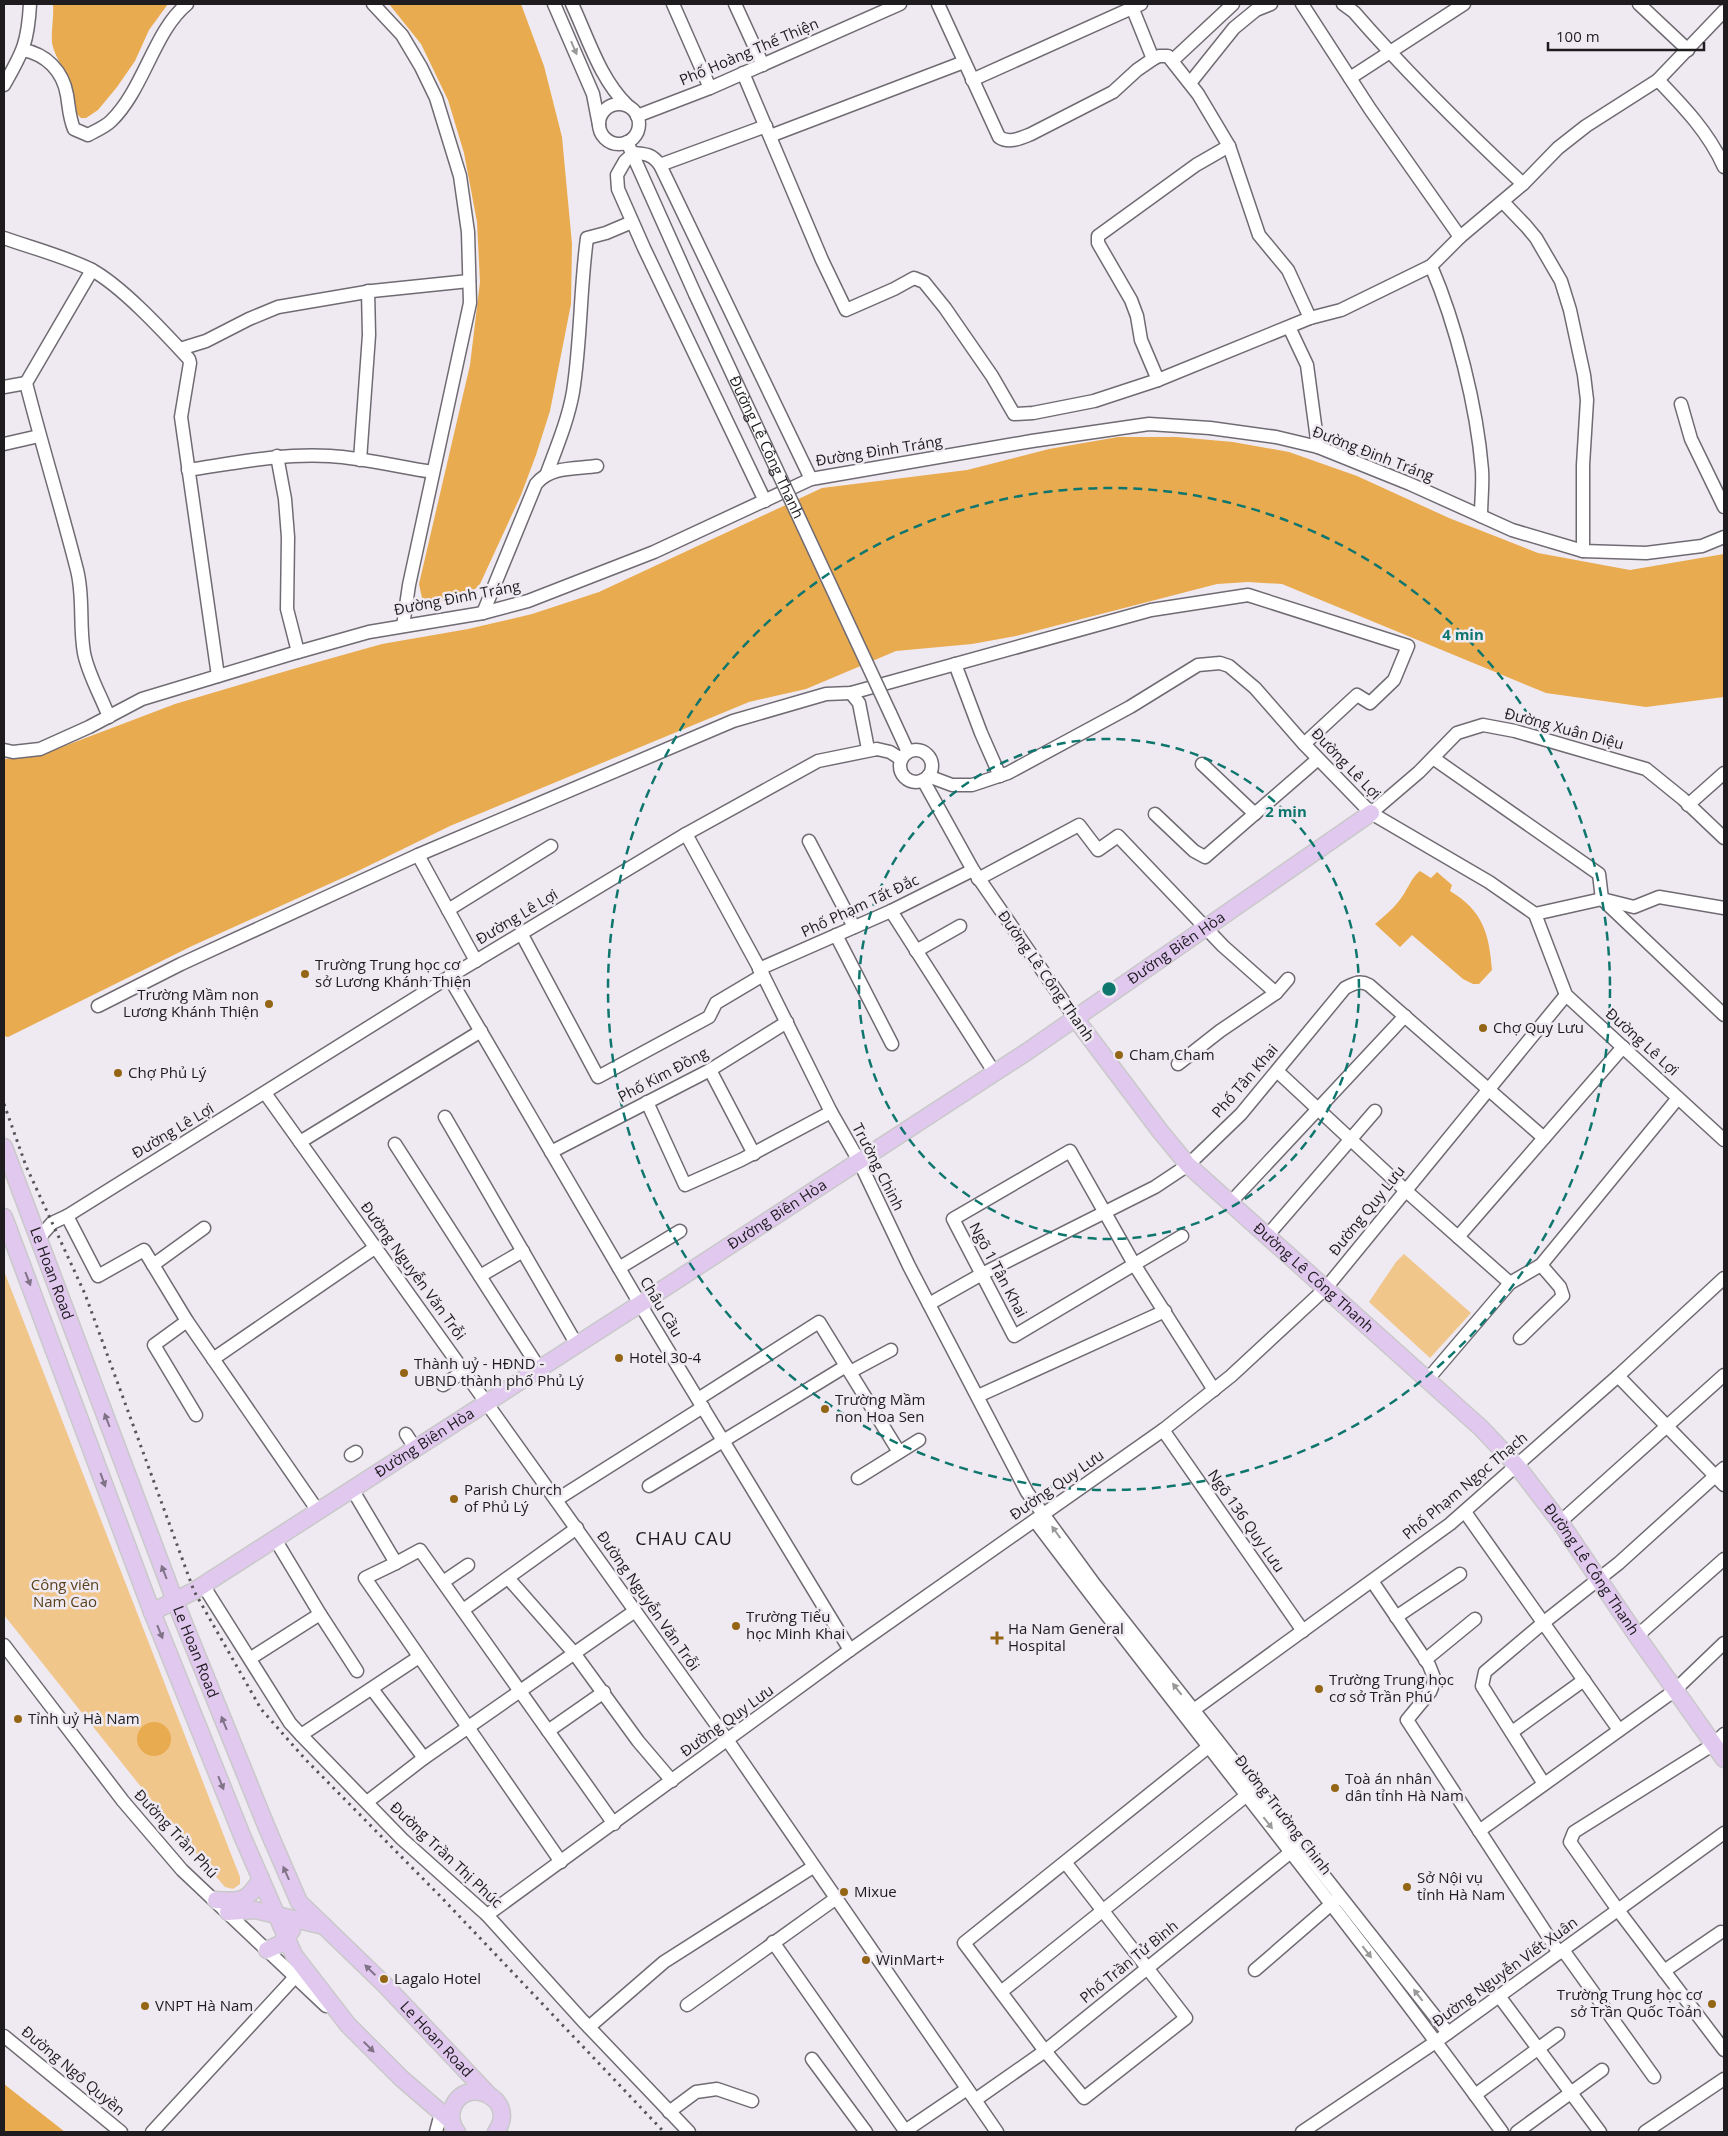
<svg xmlns="http://www.w3.org/2000/svg" width="1728" height="2136" font-family="'Open Sans',sans-serif">
<style>
.green{fill:#f1c68b}
.water{fill:#e9ab4f}
.lines{fill:none;stroke-linecap:round;stroke-linejoin:round}
.minor-casing{stroke:#706b73;stroke-width:15}
.major-casing{stroke:#c9c9c9;stroke-width:19}
.minor{stroke:#fff;stroke-width:12}
.major{stroke:#e1c8ef;stroke-width:16}
.rail{stroke:#58555a;stroke-width:3;stroke-dasharray:2.5 5;stroke-linecap:butt}
.minor-bridge-casing{stroke:#706b73;stroke-width:15;stroke-linecap:butt}
.minor-bridge{stroke:#fff;stroke-width:12}
.oneway{fill:#9a999a}
.oneway2{fill:#807287}
.ring{fill:none;stroke:#0f766e;stroke-width:2.5;stroke-dasharray:9 6}
.poi-dot{fill:#946514;stroke:#efeaf2;stroke-width:2}
.labels{text-anchor:middle;stroke-width:5;stroke-linejoin:round;paint-order:stroke}
.street-label{font-size:15px;fill:#1e1c1f;stroke:#efeaf2}
.poi-label{font-size:15px;fill:#1e1c1f;stroke:#efeaf2;text-anchor:start}
.park-label{font-size:15px;fill:#5b411b;stroke:#efeaf2}
.quarter-label{font-size:18px;letter-spacing:1px;fill:#1e1c1f;stroke:#efeaf2}
.centre{fill:#0f766e;stroke:#efeaf2;stroke-width:2.5}
.ring-label{font-size:15px;text-anchor:middle;font-weight:bold;fill:#0f766e;stroke:#efeaf2;stroke-width:5;stroke-linejoin:round;paint-order:stroke}
</style>
<rect width="100%" height="100%" fill="#efeaf2"/>
<g class="green">
<path d="M1404,1254L1471,1313L1430,1358L1369,1302L1396,1262Z"/>
<path d="M4,1271L240,1877V1884L233,1889L225,1887L165,1817L4,1615Z"/>
</g>
<g class="water">
<path d="M53,4H168L149,30L135,61L117,87L98,110L86,118H81C71,109 74,101 71,89C68,73 55,59 52,43C51,30 54,17 53,4Z"/>
<path d="M389,4H521L544,66L562,137L572,244L571,304L550,411L536,455L521,495L480,584L466,598L432,603L422,598L419,584L470,365L480,282L477,222L464,153L448,100L421,44Z"/>
<path d="M1118,437H1177L1233,442L1289,452L1357,476L1449,518L1538,553L1630,570L1724,554V697L1646,707L1546,693L1282,584L1248,582L1217,584L1016,636L972,644L896,651L806,689L749,702L450,826L360,870L192,946L8,1037L4,1036V759L27,758L46,753L175,704L300,667L382,644L468,629L532,614L599,592L822,488L967,470L1049,449Z"/>
<path d="M1420,871L1431,878L1437,872L1452,885L1450,891C1483,911 1489,933 1492,970L1479,984H1473L1463,979L1412,935L1400,947L1375,924C1383,917 1392,910 1399,901C1406,893 1412,876 1420,871Z"/>
<circle cx="154" cy="1739" r="17"/>
<path d="M4,2084L65,2132H4Z"/>
</g>
<g class="lines">
<g class="minor-casing">
<g id="minor">
<path d="M373,4L402,35L421,67L436,98L460,176L468,232L470,303L409,585L403,626"/>
<path d="M554,4L593,94L599,125"/>
<path d="M572,4C588,38 600,79 627,105"/>
<path d="M673,4L710,88"/>
<path d="M735,4L763,65"/>
<path d="M938,4L999,137C1009,144 1021,138 1031,134L1113,92L1137,70L1153,59L1159,56H1168L1198,94L1229,146L1259,235L1288,270L1310,318"/>
<path d="M1302,4L1370,109L1460,237"/>
<path d="M1343,4L1354,12C1407,73 1464,129 1523,184"/>
<path d="M1639,4L1688,50"/>
<path d="M1132,7L1153,59"/>
<path d="M23,50C46,54 63,71 67,95C69,107 69,117 74,129L88,135C95,131 105,127 111,121C144,89 154,31 187,4"/>
<path d="M1173,60L1233,4"/>
<path d="M743,73L822,260L846,310L894,289L914,278L924,282L945,308L992,376L1014,414L1033,413L1094,401L1158,380L1310,318L1341,310L1431,266L1460,237L1523,184L1558,148L1586,126L1658,80L1724,11"/>
<path d="M1350,78L1464,4"/>
<path d="M972,80L1141,4"/>
<path d="M1658,80C1684,107 1709,133 1724,167"/>
<path d="M1190,83L1234,28L1256,10L1271,4"/>
<path d="M4,85C23,52 28,42 30,4"/>
<circle cx="619" cy="124" r="20"/>
<path d="M637,116L710,88L900,4"/>
<path d="M770,136L964,62"/>
<path d="M627,142L695,294"/>
<path d="M660,165L766,126"/>
<path d="M1503,202L1526,226L1536,238L1561,281L1570,310L1584,375L1587,400L1583,465V551"/>
<path d="M4,238C32,248 63,256 90,269C121,285 165,333 189,359L190,363L181,417L218,676"/>
<path d="M1431,266C1456,324 1477,407 1482,470C1483,485 1481,501 1481,516"/>
<path d="M92,270L26,383C42,446 61,507 77,570C84,597 79,625 84,653C88,674 101,696 109,717"/>
<path d="M1289,327L1307,365L1318,447"/>
<path d="M180,349L206,341L249,319L278,307L372,291L469,281"/>
<path d="M1158,380L1141,340L1137,316L1131,300L1098,243V236L1196,165L1229,146"/>
<path d="M4,387L26,383"/>
<path d="M1681,404L1691,439L1724,507"/>
<path d="M4,444L39,436"/>
<path d="M277,456L285,499L288,537L287,609L298,652"/>
<path d="M360,460L369,335L368,291"/>
<path d="M188,470C235,463 282,453 330,456C364,458 399,467 433,472"/>
<path d="M547,473C557,446 568,420 573,392C581,341 580,289 587,238L606,233L632,222"/>
<path d="M765,501L644,248L618,189L617,175L625,161L634,153C646,154 652,154 660,165L811,479"/>
<path d="M483,613L536,484C550,466 576,469 597,466"/>
<path d="M955,664L981,733L1000,776"/>
<path d="M851,693L859,703L868,749"/>
<path d="M890,713L908,752"/>
<path d="M4,750L13,752L40,749L89,727L142,699L291,654L369,632L483,613L528,601L654,552L811,479L1032,441L1149,424L1210,428L1276,437L1318,447L1410,484L1512,530L1583,551L1646,553L1702,546L1724,537"/>
<circle cx="916" cy="766" r="16"/>
<path d="M1433,758L1599,874L1602,899L1724,1015"/>
<path d="M1202,764L1255,814"/>
<path d="M928,776L952,785H972L1008,773L1130,707L1198,665L1220,663L1229,666L1255,688L1304,744L1371,813L1489,882L1535,914L1566,995L1724,1140"/>
<path d="M923,780L973,870L1075,1018"/>
<path d="M1688,805L1724,773"/>
<path d="M1371,813L1419,772L1457,733L1483,725L1515,731L1646,769L1683,799L1724,838"/>
<path d="M1155,814L1194,851L1205,857L1318,759"/>
<path d="M686,834L763,975L831,1112L859,1161L909,1266L1027,1492L1095,1585L1448,2033"/>
<path d="M809,841L854,927"/>
<path d="M418,855L476,961"/>
<path d="M978,879L1079,825L1098,850L1118,836L1223,946L1276,993"/>
<path d="M448,910L551,846"/>
<path d="M891,911L994,1072"/>
<path d="M1535,914L1602,899L1634,907L1659,897L1724,908"/>
<path d="M521,933L598,1077L709,1017L716,1003L763,975"/>
<path d="M836,935L892,1044"/>
<path d="M916,951L960,926"/>
<path d="M759,969L891,911L973,870"/>
<path d="M449,977L640,1304L850,1650"/>
<path d="M98,1006L181,964L418,855L733,721L826,694L851,693L1151,610L1248,595L1408,646L1394,680L1370,703L1357,695L1304,744"/>
<path d="M1178,1064L1220,1031L1276,993L1288,979"/>
<path d="M710,1070L754,1154"/>
<path d="M1277,1071L1405,1190L1510,1283"/>
<path d="M265,1093L728,1741L997,2132"/>
<path d="M647,1102L685,1185L741,1160L831,1112"/>
<path d="M445,1117L577,1345"/>
<path d="M300,1142L481,1031"/>
<path d="M395,1144L539,1368"/>
<path d="M551,1152L710,1070L787,1022"/>
<path d="M1230,1203L1405,1016"/>
<path d="M67,1216L98,1276L144,1250L187,1321L318,1511"/>
<path d="M1182,1236L1014,1336L953,1219L1070,1151L1134,1264L1214,1390"/>
<path d="M1267,1236L1375,1111"/>
<path d="M1458,1237L1623,1047"/>
<path d="M39,1238L52,1223L67,1216L449,977L686,834L818,761L877,749L890,752L901,759"/>
<path d="M153,1265L204,1228"/>
<path d="M619,1268L680,1231"/>
<path d="M480,1276L523,1251"/>
<path d="M929,1304L982,1274L1155,1187L1188,1165L1241,1114L1345,988C1355,983 1360,980 1369,985L1544,1138"/>
<path d="M187,1321L154,1345L196,1415"/>
<path d="M1520,1338L1563,1296L1560,1287L1541,1265"/>
<path d="M213,1359L376,1247"/>
<path d="M850,1372L891,1350"/>
<path d="M1618,1376L1724,1485"/>
<path d="M1428,1379L1510,1283L1541,1265L1678,1098"/>
<path d="M443,1385L464,1371"/>
<path d="M978,1396L1165,1311"/>
<path d="M698,1399L819,1322L899,1452"/>
<path d="M1163,1430L1303,1631"/>
<path d="M406,1434L415,1448"/>
<path d="M351,1455L356,1452"/>
<path d="M858,1478L919,1440"/>
<path d="M649,1486L846,1366"/>
<path d="M352,1489L396,1563L365,1578L561,1862"/>
<path d="M556,1500L703,1407"/>
<path d="M1465,1512L1619,1730"/>
<path d="M1035,1521C1189,1726 1352,1924 1502,2132"/>
<path d="M1560,1522L1724,1375"/>
<path d="M275,1539L320,1614L357,1671"/>
<path d="M396,1563L420,1550L614,1824"/>
<path d="M508,1578L574,1653L638,1741L672,1781"/>
<path d="M1372,1581L1429,1665L1435,1680L1430,1692L1407,1720L1559,1953"/>
<path d="M443,1582L468,1565"/>
<path d="M203,1585L290,1723L301,1735L402,1839L487,1915L583,2021L689,2132"/>
<path d="M463,1610L577,1528"/>
<path d="M1396,1617L1460,1574"/>
<path d="M1637,1636L1724,1559"/>
<path d="M4,1645L123,1801L182,1870L326,2006"/>
<path d="M251,1658L320,1614"/>
<path d="M1425,1660L1475,1619"/>
<path d="M372,1689L424,1758"/>
<path d="M1188,1714L1450,1524L1618,1376L1724,1278"/>
<path d="M548,1731L604,1692"/>
<path d="M1512,1732L1584,1680"/>
<path d="M1724,1734L1714,1744L1574,1832L1570,1842L1618,1910L1724,2050"/>
<path d="M301,1735L419,1657"/>
<path d="M1544,1784L1482,1686L1485,1672L1543,1623L1619,1563L1724,1468"/>
<path d="M367,1802L424,1758L635,1611"/>
<path d="M1479,1831L1674,1691L1724,1643"/>
<path d="M1065,1862L1186,2018L1084,2098L1045,2051L964,1943L1217,1740"/>
<path d="M487,1915L850,1650L1163,1430L1231,1376L1326,1288L1566,995"/>
<path d="M773,1942L906,2132"/>
<path d="M1563,1950L1654,2077"/>
<path d="M1255,1970L1336,1900"/>
<path d="M1664,1971L1721,1932"/>
<path d="M1001,1992L1252,1791"/>
<path d="M1499,1996L1600,2132"/>
<path d="M687,2005L835,1899"/>
<path d="M589,2027L664,1962L813,1867"/>
<path d="M4,2036L121,2132"/>
<path d="M812,2059L866,2132"/>
<path d="M1475,2095L1558,2034"/>
<path d="M975,2100L1045,2051L1297,1847"/>
<path d="M669,2112L696,2092L717,2089L752,2101"/>
<path d="M905,2131L967,2089"/>
<path d="M152,2132L295,1977"/>
<path d="M436,2132L441,2113"/>
<path d="M1302,2132L1437,2041L1724,1833"/>
<path d="M1517,2132L1602,2070"/>
<path d="M1645,2132L1724,2079"/>
</g>
</g>
<g class="major-casing">
<g id="major">
<path id="s1" d="M1075,1018L1160,1131L1188,1165L1481,1428L1517,1466L1560,1522L1637,1636L1724,1759"/>
<path id="s2" d="M4,1147L175,1601L267,1828L299,1902L385,1985L488,2094"/>
<path d="M4,1217L152,1612L243,1838L294,1955L348,2025L401,2078L452,2122"/>
<path id="s3" d="M152,1612L194,1591L640,1304L1028,1051L1371,813"/>
<path d="M216,1900C242,1902 247,1901 261,1879"/>
<path d="M228,1912L255,1910L324,1926"/>
<path d="M267,1950L282,1943L292,1930"/>
<path d="M457,2132C452,2126 450,2118 452,2110C463,2073 520,2098 496,2132"/>
</g>
</g>
<use href="#minor" class="minor"/>
<use href="#major" class="major"/>
<path class="rail" d="M4,1104L26,1166L85,1294L194,1591L261,1709L306,1760L442,1898L664,2132"/>
<g class="minor-bridge-casing">
<g id="minor-bridge">
<path id="s4" d="M695,294L890,713"/>
</g>
</g>
<use href="#minor-bridge" class="minor-bridge"/>
</g>
<defs><path id="oneway-solid" d="M-6-.8H1V-3.2L6.5 0L1 3.2V.8H-6Z" transform="scale(1.25)"/></defs>
<g class="oneway">
<use href="#oneway-solid" transform="translate(574 48) rotate(67)"/>
<use href="#oneway-solid" transform="translate(1056 1532) rotate(-126)"/>
<use href="#oneway-solid" transform="translate(1177 1689) rotate(-128)"/>
<use href="#oneway-solid" transform="translate(1268 1823) rotate(52)"/>
<use href="#oneway-solid" transform="translate(1367 1952) rotate(52)"/>
<use href="#oneway-solid" transform="translate(1418 1995) rotate(-128)"/>
</g>
<g class="oneway2">
<use href="#oneway-solid" transform="translate(28 1279) rotate(69)"/>
<use href="#oneway-solid" transform="translate(107 1420) rotate(-111)"/>
<use href="#oneway-solid" transform="translate(103 1480) rotate(70)"/>
<use href="#oneway-solid" transform="translate(164 1572) rotate(-111)"/>
<use href="#oneway-solid" transform="translate(160 1632) rotate(68)"/>
<use href="#oneway-solid" transform="translate(224 1723) rotate(-112)"/>
<use href="#oneway-solid" transform="translate(221 1783) rotate(68)"/>
<use href="#oneway-solid" transform="translate(286 1873) rotate(-114)"/>
<use href="#oneway-solid" transform="translate(370 1970) rotate(-136)"/>
<use href="#oneway-solid" transform="translate(369 2047) rotate(45)"/>
</g>
<g class="ring">
<circle cx="1109" cy="989" r="250"/>
<circle cx="1109" cy="989" r="501"/>
</g>
<g class="poi-dot">
<circle cx="305" cy="974" r="5"/>
<circle cx="269" cy="1004" r="5"/>
<circle cx="1483" cy="1028" r="5"/>
<circle cx="1119" cy="1055" r="5"/>
<circle cx="118" cy="1073" r="5"/>
<circle cx="619" cy="1358" r="5"/>
<circle cx="404" cy="1373" r="5"/>
<circle cx="825" cy="1409" r="5"/>
<circle cx="454" cy="1499" r="5"/>
<circle cx="736" cy="1626" r="5"/>
<path d="M994.5 1630.5h5v5h5v5h-5v5h-5v-5h-5v-5h5z"/>
<circle cx="1319" cy="1689" r="5"/>
<circle cx="18" cy="1719" r="5"/>
<circle cx="1335" cy="1788" r="5"/>
<circle cx="1407" cy="1887" r="5"/>
<circle cx="844" cy="1892" r="5"/>
<circle cx="866" cy="1960" r="5"/>
<circle cx="384" cy="1979" r="5"/>
<circle cx="1712" cy="2004" r="5"/>
<circle cx="145" cy="2006" r="5"/>
</g>
<g class="labels">
<g class="street-label">
<text transform="translate(749 52) rotate(-23)" y="5">Phố Hoàng Thế Thiện</text>
<text dy="5" stroke="none"><textPath href="#s4" startOffset="169">Đường Lê Công Thanh</textPath></text>
<text transform="translate(879 451) rotate(-9)" y="5">Đường Đinh Tráng</text>
<text transform="translate(1373 454) rotate(21)" y="5">Đường Đinh Tráng</text>
<text transform="translate(457 598) rotate(-11)" y="5">Đường Đinh Tráng</text>
<text transform="translate(1564 729) rotate(15)" y="5">Đường Xuân Diệu</text>
<text transform="translate(1346 764) rotate(46)" y="5">Đường Lê Lợi</text>
<text transform="translate(860 906) rotate(-25)" y="5">Phố Phạm Tất Đắc</text>
<text transform="translate(517 917) rotate(-31)" y="5">Đường Lê Lợi</text>
<text dy="5" stroke="none"><textPath href="#s3" startOffset="1221">Đường Biên Hòa</textPath></text>
<text transform="translate(1046 976) rotate(55)" y="5">Đường Lê Công Thanh</text>
<text transform="translate(1642 1042) rotate(42)" y="5">Đường Lê Lợi</text>
<text transform="translate(663 1075) rotate(-28)" y="5">Phố Kim Đồng</text>
<text transform="translate(1245 1081) rotate(-49)" y="5">Phố Tân Khai</text>
<text transform="translate(173 1131) rotate(-31)" y="5">Đường Lê Lợi</text>
<text transform="translate(878 1167) rotate(63)" y="5">Trường Chinh</text>
<text transform="translate(1367 1211) rotate(-51)" y="5">Đường Quy Lưu</text>
<text dy="5" stroke="none"><textPath href="#s3" startOffset="741">Đường Biên Hòa</textPath></text>
<text transform="translate(998 1270) rotate(62)" y="5">Ngõ 1 Tân Khai</text>
<text transform="translate(413 1271) rotate(54)" y="5">Đường Nguyễn Văn Trỗi</text>
<text dy="5" stroke="none"><textPath href="#s2" startOffset="135">Le Hoan Road</textPath></text>
<text dy="5" stroke="none"><textPath href="#s1" startOffset="354">Đường Lê Công Thanh</textPath></text>
<text transform="translate(661 1307) rotate(59)" y="5">Châu Cầu</text>
<text dy="5" stroke="none"><textPath href="#s3" startOffset="321">Đường Biên Hòa</textPath></text>
<text transform="translate(1057 1485) rotate(-35)" y="5">Đường Quy Lưu</text>
<text transform="translate(1465 1486) rotate(-40)" y="5">Phố Phạm Ngọc Thạch</text>
<text transform="translate(1246 1521) rotate(55)" y="5">Ngõ 136 Quy Lưu</text>
<text dy="5" stroke="none"><textPath href="#s1" startOffset="759">Đường Lê Công Thanh</textPath></text>
<text transform="translate(648 1601) rotate(55)" y="5">Đường Nguyễn Văn Trỗi</text>
<text dy="5" stroke="none"><textPath href="#s2" startOffset="540">Le Hoan Road</textPath></text>
<text transform="translate(727 1721) rotate(-36)" y="5">Đường Quy Lưu</text>
<text transform="translate(1283 1815) rotate(52)" y="5">Đường Trường Chinh</text>
<text transform="translate(176 1834) rotate(47)" y="5">Đường Trần Phú</text>
<text transform="translate(446 1855) rotate(43)" y="5">Đường Trần Thị Phúc</text>
<text transform="translate(1129 1962) rotate(-39)" y="5">Phố Trần Tử Bình</text>
<text transform="translate(1505 1972) rotate(-36)" y="5">Đường Nguyễn Viết Xuân</text>
<text dy="5" stroke="none"><textPath href="#s2" startOffset="1005">Le Hoan Road</textPath></text>
<text transform="translate(73 2071) rotate(40)" y="5">Đường Ngô Quyền</text>
</g>
<g class="poi-label">
<text x="315" y="970">Trường Trung học cơ<tspan x="315" dy="17">sở Lương Khánh Thiện</tspan></text>
<text x="259" y="1000" text-anchor="end">Trường Mầm non<tspan x="259" dy="17">Lương Khánh Thiện</tspan></text>
<text x="1493" y="1033">Chợ Quy Lưu</text>
<text x="1129" y="1060">Cham Cham</text>
<text x="128" y="1078">Chợ Phủ Lý</text>
<text x="629" y="1363">Hotel 30-4</text>
<text x="414" y="1369">Thành uỷ - HĐND -<tspan x="414" dy="17">UBND thành phố Phủ Lý</tspan></text>
<text x="835" y="1405">Trường Mầm<tspan x="835" dy="17">non Hoa Sen</tspan></text>
<text x="464" y="1495">Parish Church<tspan x="464" dy="17">of Phủ Lý</tspan></text>
<text x="746" y="1622">Trường Tiểu<tspan x="746" dy="17">học Minh Khai</tspan></text>
<text x="1008" y="1634">Ha Nam General<tspan x="1008" dy="17">Hospital</tspan></text>
<text x="1329" y="1685">Trường Trung học<tspan x="1329" dy="17">cơ sở Trần Phú</tspan></text>
<text x="28" y="1724">Tỉnh uỷ Hà Nam</text>
<text x="1345" y="1784">Toà án nhân<tspan x="1345" dy="17">dân tỉnh Hà Nam</tspan></text>
<text x="1417" y="1883">Sở Nội vụ<tspan x="1417" dy="17">tỉnh Hà Nam</tspan></text>
<text x="854" y="1897">Mixue</text>
<text x="876" y="1965">WinMart+</text>
<text x="394" y="1984">Lagalo Hotel</text>
<text x="1702" y="2000" text-anchor="end">Trường Trung học cơ<tspan x="1702" dy="17">sở Trần Quốc Toản</tspan></text>
<text x="155" y="2011">VNPT Hà Nam</text>
</g>
<g class="park-label">
<text x="65" y="1590">Công viên<tspan x="65" dy="17">Nam Cao</tspan></text>
</g>
<g class="quarter-label">
<text x="684" y="1545">CHAU CAU</text>
</g>
</g>
<circle cx="1109" cy="989" r="8" class="centre"/>
<g class="ring-label">
<text x="1463" y="640">4 min</text>
<text x="1286" y="817">2 min</text>
</g>
<rect width="1728" height="2136" fill="none" stroke="#1e1c1f" stroke-width="10"/>
<path d="M1548 42v8h156v-8" fill="none" stroke="#1e1c1f" stroke-width="2.5"/>
<text x="1556" y="42" font-size="15" fill="#1e1c1f" stroke="#efeaf2" stroke-width="4" paint-order="stroke">100 m</text>
</svg>
